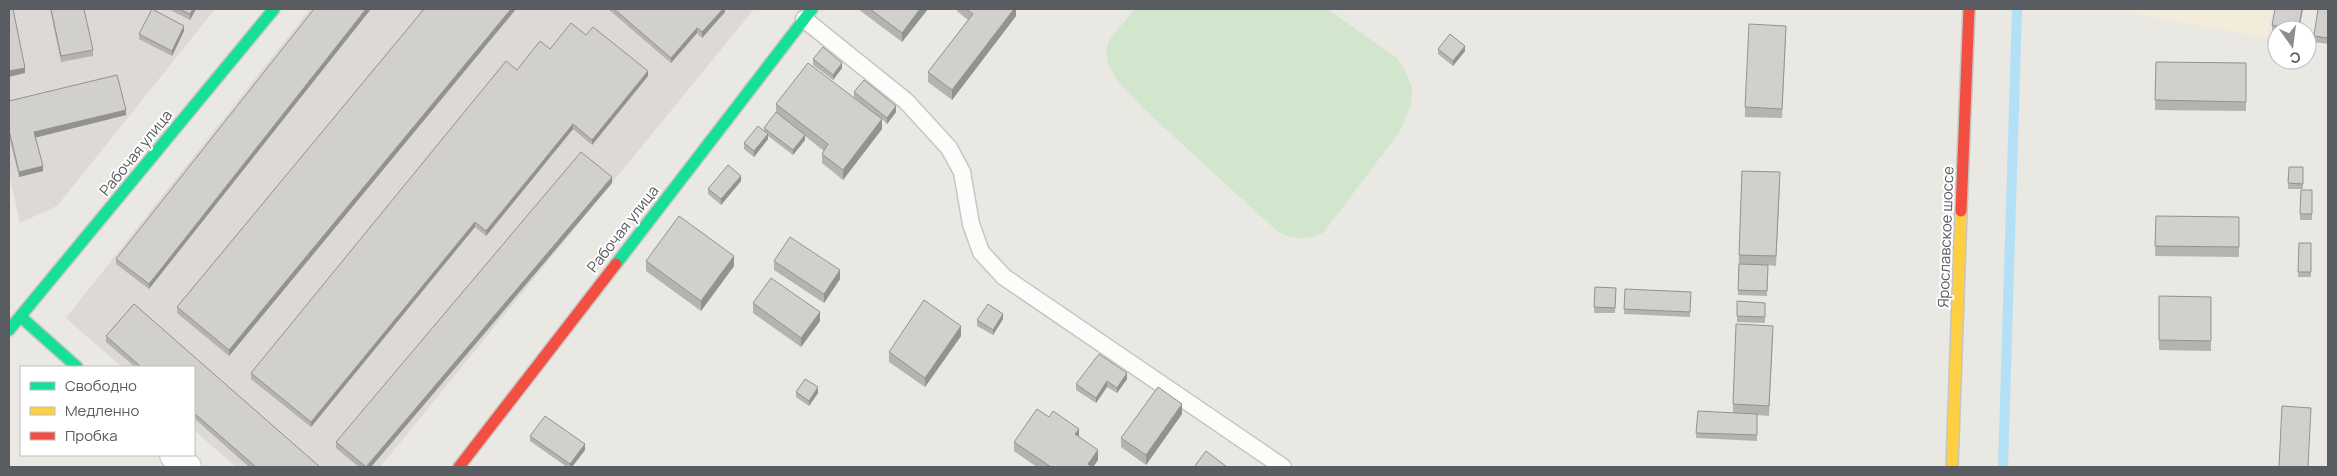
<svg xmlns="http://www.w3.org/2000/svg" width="2337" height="476" font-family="Manrope,sans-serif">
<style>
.commercial{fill:#f4ecdb}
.industrial{fill:#dcd9d6}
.green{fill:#d2e6ce}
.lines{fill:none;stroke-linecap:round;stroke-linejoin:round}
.stream{stroke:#b4e0f7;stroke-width:10}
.lane-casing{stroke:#c6c6c5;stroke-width:19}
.street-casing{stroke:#c6c6c5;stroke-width:30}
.fast-casing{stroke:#c5c5c3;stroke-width:14}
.slow-casing{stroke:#c5c5c3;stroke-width:14}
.jam-casing{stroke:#c5c5c3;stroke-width:14}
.lane{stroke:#fcfcfb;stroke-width:16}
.street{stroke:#fcfcfb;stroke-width:28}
.fast{stroke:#16e098;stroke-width:11}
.slow{stroke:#ffcf43;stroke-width:11}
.jam{stroke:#f24e42;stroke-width:11}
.wall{fill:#b4b3b0}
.shaded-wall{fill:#929290}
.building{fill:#d1d0cd;stroke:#929290}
.labels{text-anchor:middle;stroke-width:4;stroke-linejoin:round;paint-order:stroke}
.street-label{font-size:15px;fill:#595d61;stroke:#fff}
</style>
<rect width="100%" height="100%" fill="#e9e8e3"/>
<path class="commercial" d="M2137,9H2272L2267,38L2136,14Z"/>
<g class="industrial">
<path d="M9,9H215L57,206L20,223L9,173Z"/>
<path d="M310,9H754L380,467H236L194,430V367H122L66,318Z"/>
</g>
<path class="green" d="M1135,9H1327L1397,58L1406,72L1412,87L1411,105L1400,131L1324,232C1307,241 1293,240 1277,231L1145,110L1117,80L1108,63L1106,51L1109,40Z"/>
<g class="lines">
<path class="stream" d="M2003,467L2017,9"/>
<g class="lane-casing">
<path id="lane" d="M804,19L906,101L949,148L962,172L971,224L981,252L1004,277L1283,467"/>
</g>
<g class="street-casing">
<path id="street" d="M174,455L187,467"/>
</g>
<g class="fast-casing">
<g id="fast">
<path d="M616,264L812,9"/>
<path d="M21,317L77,367"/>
<path d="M9,330L274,9"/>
</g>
</g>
<g class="slow-casing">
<path id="slow" d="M1952,467L1961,211"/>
</g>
<g class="jam-casing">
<g id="jam">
<path d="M1961,211L1969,9"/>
<path d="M459,467L616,264"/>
</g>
</g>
<use href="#lane" class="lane"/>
<use href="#street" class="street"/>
<use href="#fast" class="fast"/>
<use href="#slow" class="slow"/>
<use href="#jam" class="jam"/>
</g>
<g class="wall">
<path d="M50,9H84L93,50V56L61,62Z"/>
<path d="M168,9H196L190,20Z"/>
<path d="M314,9L149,289L116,264V259Z"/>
<path d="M424,9H516L229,356L177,313V307Z"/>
<path d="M608,9H725V12L702,38L697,33L671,63Z"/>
<path d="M858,9H928L902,42Z"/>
<path d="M957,9H1016V16L952,100L928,82V72L968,20L957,11Z"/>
<path d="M2328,9V44L2314,42V36Z"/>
<path d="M2272,25L2299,30H2277V31L2272,30Z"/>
<path d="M184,31L172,56L139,39V34Z"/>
<path d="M586,35L648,76L592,145L573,129L486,236L475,227L311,427L251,379V373L517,70L550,49Z"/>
<path d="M1786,35L1782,118L1745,117V107Z"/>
<path d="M1438,49L1465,51L1453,66L1438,54Z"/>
<path d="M813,59L842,68L833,80L813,65Z"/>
<path d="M2156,62L2246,63V111L2155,110Z"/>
<path d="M854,92L896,112L887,124L882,119V129L843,180L822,163V154L824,151L805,136V140L793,155L768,136V139L754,157L744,149V143L764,131V128L776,113V104L877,116L854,97Z"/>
<path d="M9,101L126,115L36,137L43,171L19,177L9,136Z"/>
<path d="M2289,167H2303V189H2288Z"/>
<path d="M741,181L721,205L708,194V189Z"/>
<path d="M1780,182L1776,266L1768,265L1767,296L1738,295L1739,255Z"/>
<path d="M612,183L371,467H359L336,448V442Z"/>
<path d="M2301,190H2312V220H2300Z"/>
<path d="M2156,216L2239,217V257L2155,256Z"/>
<path d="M2299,243H2311V277H2298Z"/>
<path d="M646,261L734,266L701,311L646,271Z"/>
<path d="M774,261L840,279L824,303L774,270Z"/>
<path d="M1595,287L1616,288L1615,313H1594Z"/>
<path d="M1625,289L1691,292L1690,317L1624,314Z"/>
<path d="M2159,296L2211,297V351L2159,350Z"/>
<path d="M1737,301L1765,303V323L1737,322Z"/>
<path d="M753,303L820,321L801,347L753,313Z"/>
<path d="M134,304L320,467H249L194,418V367H135L106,342V336Z"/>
<path d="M1003,319L993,335L977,326V320Z"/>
<path d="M961,336L925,387L889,362V352Z"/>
<path d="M1773,336L1769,416L1757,415V441L1696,438L1698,411L1733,413V404Z"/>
<path d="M1127,379L1117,393L1107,387L1096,403L1076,390V384Z"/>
<path d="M796,392L818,393L809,406L796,397Z"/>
<path d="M1182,414L1146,465L1121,447V438Z"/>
<path d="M530,436L585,450L572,467H567L530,441Z"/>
<path d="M1079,437L1098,460L1093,467H1037L1014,451V442Z"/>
</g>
<g class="shaded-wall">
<path d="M193,9H196L190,20V14Z"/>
<path d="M366,9H371L149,289V284Z"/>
<path d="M511,9H516L229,356V350Z"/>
<path d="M723,9H725V12L702,38V32Z"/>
<path d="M920,9H928L902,42V33Z"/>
<path d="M1014,9H1016V16L952,100V90Z"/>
<path d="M2302,9H2303L2299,30H2298Z"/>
<path d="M184,26V31L172,56V51Z"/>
<path d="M697,28V33L671,63V58Z"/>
<path d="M1465,46V51L1453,66V61Z"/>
<path d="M842,63V68L833,80V75Z"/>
<path d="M25,68V73L9,77V71Z"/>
<path d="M648,71V76L592,145V140Z"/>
<path d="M896,106V112L887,124V118Z"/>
<path d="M126,110V115L34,138V132Z"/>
<path d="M882,119V129L843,180V170Z"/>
<path d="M573,124V129L486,236V231Z"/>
<path d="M768,134V139L754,157V151Z"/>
<path d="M805,135V140L793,155V150Z"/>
<path d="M43,166V171L19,177V172Z"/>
<path d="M741,176V181L721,205V199Z"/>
<path d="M612,177V183L371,467H366Z"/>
<path d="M475,222V227L311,427V422Z"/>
<path d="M734,256V266L701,311V301Z"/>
<path d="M840,270V279L824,303V294Z"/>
<path d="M820,312V321L801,347V338Z"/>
<path d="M1003,314V319L993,335V330Z"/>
<path d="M961,326V336L925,387V378Z"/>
<path d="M1127,373V379L1117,393V388Z"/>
<path d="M1107,381V387L1096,403V398Z"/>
<path d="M818,387V393L809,406V401Z"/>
<path d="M1182,404V414L1146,465V455Z"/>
<path d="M1079,429V438L1075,434Z"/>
<path d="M585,444V450L572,467H570V464Z"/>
<path d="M1098,450V460L1093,467L1088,464Z"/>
</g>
<g class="building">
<path d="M9,9H13L25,68L9,71Z"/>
<path d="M51,9H84L93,50L61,56Z"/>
<path d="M152,9L184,26L172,51L139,34Z"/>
<path d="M179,9H193L190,14Z"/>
<path d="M314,9H366L149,284L116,259Z"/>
<path d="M424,9H511L229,350L177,307Z"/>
<path d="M614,9H723L702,32L697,28L671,58Z"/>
<path d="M870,9H920L902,33Z"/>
<path d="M966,9H1014L952,90L928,72L973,14Z"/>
<path d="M2275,9H2302L2298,30L2272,25Z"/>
<path d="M2318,9H2328V38L2314,36Z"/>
<path d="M571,23L586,35L593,27L648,71L592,140L573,124L486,231L475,222L311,422L251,373L506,61L517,70L540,41L550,49Z"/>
<path d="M1749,24L1786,26L1782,109L1745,107Z"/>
<path d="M1450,34L1465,46L1453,61L1438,49Z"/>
<path d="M823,47L842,63L833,75L813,59Z"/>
<path d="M2156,62L2246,63V102L2155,100Z"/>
<path d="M808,63L882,119L843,170L822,154L828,144L776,104Z"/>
<path d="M117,75L126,110L34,132L43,166L19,172L9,130V101Z"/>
<path d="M864,80L896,106L887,118L854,92Z"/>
<path d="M776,112L805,135L793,150L764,128Z"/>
<path d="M758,126L768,134L754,151L744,143Z"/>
<path d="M581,152L612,177L366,467L336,442Z"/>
<path d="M728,165L741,176L721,199L708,189Z"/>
<path d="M2289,167H2303V184L2288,183Z"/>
<path d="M1742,171L1780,172L1776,256L1739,255Z"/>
<path d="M2301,190H2312V214H2300Z"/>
<path d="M679,216L734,256L701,301L646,261Z"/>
<path d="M2156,216L2239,217V247L2155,246Z"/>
<path d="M790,237L840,270L824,294L774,261Z"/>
<path d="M2299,243H2311V272H2298Z"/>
<path d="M1739,264L1768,265L1767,291L1738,290Z"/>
<path d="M771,278L820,312L801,338L753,303Z"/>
<path d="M1595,287L1616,288L1615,308L1594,307Z"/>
<path d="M1625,289L1691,292L1690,312L1624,309Z"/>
<path d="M2159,296L2211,297V341L2159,340Z"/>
<path d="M924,300L961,326L925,378L889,352Z"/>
<path d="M1737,301L1765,303V317L1737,316Z"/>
<path d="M134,304L320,467H256L194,413V367H141L106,336Z"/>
<path d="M988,304L1003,314L993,330L977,320Z"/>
<path d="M1736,324L1773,326L1769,406L1733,404Z"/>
<path d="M1099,354L1127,373L1117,388L1107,381L1096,398L1076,384Z"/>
<path d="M805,379L818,387L809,401L796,392Z"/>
<path d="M1158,387L1182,404L1146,455L1121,438Z"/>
<path d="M2282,406L2311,408L2308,467H2279Z"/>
<path d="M1037,409L1049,417L1053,411L1079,429L1075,434L1098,450L1088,464L1092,467H1051L1014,442Z"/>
<path d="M1698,411L1757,414V435L1696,433Z"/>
<path d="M545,416L585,444L570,464L530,436Z"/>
<path d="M1206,451L1227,467H1194Z"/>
</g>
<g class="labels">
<g class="street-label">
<text transform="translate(136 153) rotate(-51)" y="5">Рабочая улица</text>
<text transform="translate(623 229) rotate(-52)" y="5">Рабочая улица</text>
<text transform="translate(1946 237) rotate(-88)" y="5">Ярославское шоссе</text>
</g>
</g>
<rect width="2337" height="476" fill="none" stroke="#595d61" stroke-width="20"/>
<rect x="20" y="366" width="175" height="90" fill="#ffffff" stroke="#bdbec0"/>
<rect x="30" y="382" width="25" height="8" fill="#16e098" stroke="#bdbec0"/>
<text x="65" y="391" font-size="15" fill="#595d61">Свободно</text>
<rect x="30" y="407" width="25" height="8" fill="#ffcf43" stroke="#bdbec0"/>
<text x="65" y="416" font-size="15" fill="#595d61">Медленно</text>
<rect x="30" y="432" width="25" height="8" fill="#f24e42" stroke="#bdbec0"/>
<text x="65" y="441" font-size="15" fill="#595d61">Пробка</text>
<g transform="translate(2292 45) rotate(166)"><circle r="24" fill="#ffffff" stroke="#bdbec0"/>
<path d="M0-4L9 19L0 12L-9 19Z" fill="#8b8e8e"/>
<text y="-8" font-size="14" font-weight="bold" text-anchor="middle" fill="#595d61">С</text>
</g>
</svg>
